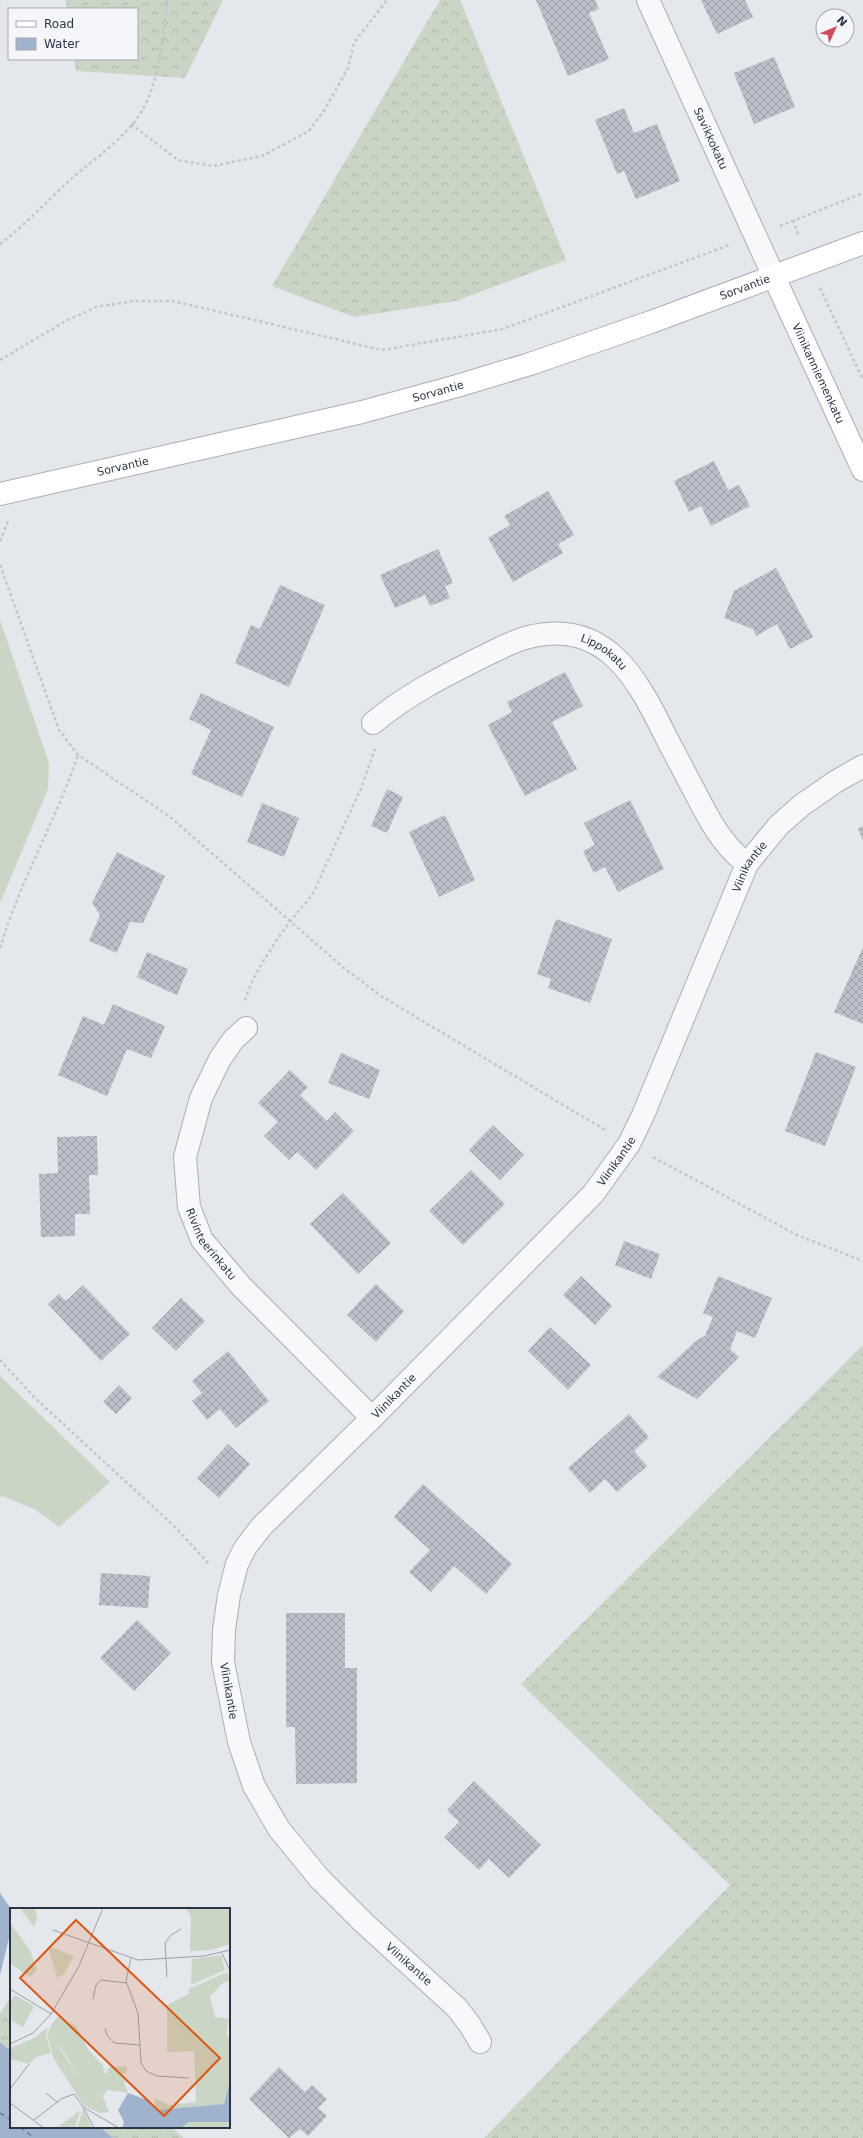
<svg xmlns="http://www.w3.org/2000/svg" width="863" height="2138" font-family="'DejaVu Sans',sans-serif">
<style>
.grass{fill:#c9d6c5}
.forest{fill:url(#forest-crowns)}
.water{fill:#9fb4cc}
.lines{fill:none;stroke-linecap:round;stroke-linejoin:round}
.ferry{stroke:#34527a;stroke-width:1;stroke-dasharray:5 4;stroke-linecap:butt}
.building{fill:url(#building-cross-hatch)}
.street-casing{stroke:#a9aeb7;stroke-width:24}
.secondary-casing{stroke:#a9aeb7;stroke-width:24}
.path{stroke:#c2c5cb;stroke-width:2.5;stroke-dasharray:3 3;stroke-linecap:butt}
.street{stroke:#f7f8fa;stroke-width:22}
.secondary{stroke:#fff;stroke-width:22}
.labels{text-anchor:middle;stroke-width:3;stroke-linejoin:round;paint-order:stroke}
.street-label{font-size:11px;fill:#2b3445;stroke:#f4f6f9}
.inset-river{fill:none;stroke:#9fb4cc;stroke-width:2}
.inset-road{fill:none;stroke:#9a9fa9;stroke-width:1}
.view{fill:#df570f;fill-opacity:0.15;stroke:#df570f;stroke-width:2}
.inset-edge{fill:none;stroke:#2b3445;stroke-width:2}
</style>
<defs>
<pattern id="forest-crowns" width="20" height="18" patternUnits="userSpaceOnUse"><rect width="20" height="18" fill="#c9d6c5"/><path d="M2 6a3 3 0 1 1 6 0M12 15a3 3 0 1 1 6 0" fill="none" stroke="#adb8ab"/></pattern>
<pattern id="building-cross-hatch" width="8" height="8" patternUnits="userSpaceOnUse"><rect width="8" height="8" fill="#bbc0ca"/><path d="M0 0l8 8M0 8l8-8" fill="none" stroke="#989da6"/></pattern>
</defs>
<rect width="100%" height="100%" fill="#e4e7ec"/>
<g class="grass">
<path d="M0,620L49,763L48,789L0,903Z"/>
<path d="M0,1376L110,1482L59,1527L36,1510L3,1496L0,1497Z"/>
</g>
<g class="forest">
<path d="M66,0H223L185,78L76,71L74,59H137V9H67Z"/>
<path d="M440,0H460L566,260L456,301L354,317L272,286Z"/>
<path d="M863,1345V2138H484L730,1885L521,1684Z"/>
<path d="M11,1998V2051L0,2042V2013Z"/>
<path d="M100,2127H171L184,2138H113Z"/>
</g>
<g class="water">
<path d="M0,1893L11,1909V1930L0,1975Z"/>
<path d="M0,2042L11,2051V2127H100L113,2138H0Z"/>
</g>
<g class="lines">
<g class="ferry">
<path d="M0,2113L11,2120"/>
<path d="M20,2127L34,2138"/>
</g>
</g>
<g class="building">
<path d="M536,0H595L599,9L589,13L609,59L568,76Z"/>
<path d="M701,0H745L753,17L717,34Z"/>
<path d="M774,57L795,107L754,124L734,73Z"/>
<path d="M624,108L634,133L657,124L680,181L636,199L624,171L617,174L595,120Z"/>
<path d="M714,461L728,490L739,485L750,506L711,526L701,506L689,512L674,481Z"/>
<path d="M548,491L574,535L558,544L563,553L513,582L488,538L510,525L504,516Z"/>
<path d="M438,549L453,583L445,586L450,598L430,606L425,595L395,608L380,575Z"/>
<path d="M776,568L813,637L790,649L777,624L756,636L753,629L724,618L734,591Z"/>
<path d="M280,585L325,605L289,687L235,663L251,625L260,629Z"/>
<path d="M565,672L583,706L552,722L577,769L525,796L488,725L512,712L507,702Z"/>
<path d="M201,693L274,727L242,797L191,774L211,730L189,719Z"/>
<path d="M387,789L403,797L387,833L371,826Z"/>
<path d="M630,800L664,869L618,892L605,867L594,873L583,851L595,845L584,823Z"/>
<path d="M262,803L299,818L284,857L247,842Z"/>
<path d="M445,815L475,880L439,897L409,832Z"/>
<path d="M863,826V840L858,829Z"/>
<path d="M117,852L165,876L143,923L130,922L117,953L89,941L100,915L92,903Z"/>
<path d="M556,919L612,939L590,1003L548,988L551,979L537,974Z"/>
<path d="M863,947V1024L834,1012Z"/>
<path d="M147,952L188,969L177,995L137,977Z"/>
<path d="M113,1004L165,1026L151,1058L127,1049L107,1096L58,1075L83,1016L104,1025Z"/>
<path d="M816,1052L856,1067L825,1146L785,1131Z"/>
<path d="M341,1053L380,1070L369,1099L328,1083Z"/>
<path d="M290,1070L308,1087L300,1095L327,1121L335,1112L354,1131L316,1170L297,1152L289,1160L264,1136L278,1122L258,1103Z"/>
<path d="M493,1125L524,1155L500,1180L469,1150Z"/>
<path d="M97,1136L98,1175H89L90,1214H75V1236L41,1237L39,1174L58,1173L57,1137Z"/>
<path d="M471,1170L505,1204L463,1245L429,1211Z"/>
<path d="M343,1193L391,1243L358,1274L310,1224Z"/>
<path d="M624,1241L660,1254L651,1279L615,1265Z"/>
<path d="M581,1276L612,1306L595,1325L563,1295Z"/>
<path d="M718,1276L772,1298L755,1338L737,1331L730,1349L739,1357L697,1399L657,1377L697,1340L705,1336L713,1317L703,1313Z"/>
<path d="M376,1284L404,1311L376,1342L347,1315Z"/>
<path d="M83,1285L130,1334L101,1361L48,1304L59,1294L66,1301Z"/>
<path d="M181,1298L205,1321L176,1351L152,1328Z"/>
<path d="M550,1327L591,1365L568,1390L528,1351Z"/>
<path d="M228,1351L269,1401L236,1428L220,1409L207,1420L192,1401L202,1393L192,1381Z"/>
<path d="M119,1385L132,1398L116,1414L103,1402Z"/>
<path d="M629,1414L649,1437L634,1451L647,1466L617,1492L605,1479L590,1493L568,1468Z"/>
<path d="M228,1444L250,1464L219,1498L197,1478Z"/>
<path d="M423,1484L512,1564L486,1594L454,1566L431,1592L409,1572L430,1550L394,1517Z"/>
<path d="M101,1573L150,1576L148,1608L99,1605Z"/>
<path d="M286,1613H345V1668H357V1783L296,1784L295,1727H286Z"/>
<path d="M137,1620L171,1653L134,1691L100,1658Z"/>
<path d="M474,1781L541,1845L509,1878L489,1859L479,1870L444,1837L459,1822L447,1810Z"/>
<path d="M279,2067L305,2092L312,2085L327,2099L318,2108L327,2116L308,2136L300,2129L289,2138L249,2099Z"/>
</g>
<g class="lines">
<g class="street-casing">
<g id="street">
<path id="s1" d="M648,0L774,277"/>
<path id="s2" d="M373,723C406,695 444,676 482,657C497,650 512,641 529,637C607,618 638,680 667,739C682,767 696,795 711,822C721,839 731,852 747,864"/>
<path id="s3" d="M246,1028L233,1040L220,1059L201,1098L185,1157L189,1207L202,1240L241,1286L372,1418"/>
<path id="s4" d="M480,2042L470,2025L457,2008L364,1923L319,1878L279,1829L254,1786L239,1742L223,1662L224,1630L229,1595L237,1564L245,1548L262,1526L372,1418L593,1194L629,1144L643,1115L747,864L779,825L802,805L835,782L863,766"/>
</g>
</g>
<g class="secondary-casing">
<g id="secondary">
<path id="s5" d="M774,277L863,470"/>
<path id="s6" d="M0,494L362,412L457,386L530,364L651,322L863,243"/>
</g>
</g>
<g class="path">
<path d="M131,124L178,160L213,166L262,156L309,131L325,109L348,68L354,43L387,0"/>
<path d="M793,220L799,237"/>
<path d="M780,226L863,193"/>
<path d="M0,244C25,225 46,202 69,181C92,160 129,136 143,109C160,77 163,36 167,0"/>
<path d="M820,288L863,380"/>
<path d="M0,360L64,322L96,307L133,301H173L382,350L503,329L729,245"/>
<path d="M0,541L8,521"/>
<path d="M0,565L59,730L78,755L169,816L344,968L381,996L605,1130"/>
<path d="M0,948C20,881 56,820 78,755"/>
<path d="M245,1000C254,973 272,946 289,923C298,911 308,902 315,889L361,788L375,749"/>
<path d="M653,1157L797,1235L863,1261"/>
<path d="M0,1360L35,1398L174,1526L209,1564"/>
</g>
<use href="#street" class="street"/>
<use href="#secondary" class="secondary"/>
</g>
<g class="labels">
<g class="street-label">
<text dy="4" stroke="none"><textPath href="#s1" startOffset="152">Savikkokatu</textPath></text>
<text dy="4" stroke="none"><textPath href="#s6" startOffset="774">Sorvantie</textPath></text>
<text dy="4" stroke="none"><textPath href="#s5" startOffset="106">Viinikanniemenkatu</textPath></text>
<text dy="4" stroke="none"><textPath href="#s6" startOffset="450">Sorvantie</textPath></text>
<text dy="4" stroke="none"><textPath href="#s6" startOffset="126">Sorvantie</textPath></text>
<text dy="4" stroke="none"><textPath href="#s2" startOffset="259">Lippokatu</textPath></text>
<text dy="4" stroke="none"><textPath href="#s4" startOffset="1450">Viinikantie</textPath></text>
<text dy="4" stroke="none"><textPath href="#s4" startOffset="1126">Viinikantie</textPath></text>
<text dy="4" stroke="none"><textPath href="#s3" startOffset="239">Rivinteerinkatu</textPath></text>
<text dy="4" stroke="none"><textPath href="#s4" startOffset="802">Viinikantie</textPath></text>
<text transform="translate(229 1691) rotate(80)" y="4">Viinikantie</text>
<text transform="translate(409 1964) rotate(42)" y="4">Viinikantie</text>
</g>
</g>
<g transform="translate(10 1908)">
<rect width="220" height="220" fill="#e4e7ec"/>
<path d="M48,108L66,118L79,143L93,157L94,165H97L99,159L117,158V165L110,168L114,172L118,185L97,182L93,188L71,171L46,133L42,116Z" fill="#c9d6c5"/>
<path d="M10,0H25L27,11L24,19ZM176,0H220V36L201,42L180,43L181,8ZM0,15L20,42L27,62L20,69L0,55ZM38,38L64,48L54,66L47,70ZM217,64L220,72L213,75L200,88L205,109L219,111L216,128L220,129V174L215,196L146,202L144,190L159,197L186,194L184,143L157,144V97L179,86V81ZM5,87L24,98L13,119L2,113L0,93ZM42,116L46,133L53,146L71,171L93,188L99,204L90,205L74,198L44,151L37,127ZM38,119L36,127L41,145L26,149L19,156L0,151V140L24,130ZM73,201L82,220H67ZM70,203L65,220H46Z" fill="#c9d6c5"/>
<path d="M211,47L215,62L181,77L182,51ZM179,214H220V220H171Z" fill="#c9d6c5"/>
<path d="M220,174V214H179L171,220H112L114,214L108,202L118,185L140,193L146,202L214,196Z" fill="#9fb4cc"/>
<path class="inset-river" d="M126,220L127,217L153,207L220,198M130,220L160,207L220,200"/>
<path class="inset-road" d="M43,22L128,52L194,48L220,42M212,45L220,63M121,50L116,73L128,105L131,155L136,163L147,168L179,170M157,69L155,35L161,27L171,21M0,81L41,106M83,91L86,77L91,72L117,75M95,120L97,127L104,135L130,137M0,136L23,125L41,106L69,58L93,0M0,181L19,156M36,185L47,194M0,195L34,220M73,199L84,220M24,212L51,191L64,186L73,199L109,220"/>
<path class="view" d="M66,12L210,150L154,208L10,70Z"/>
<rect width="220" height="220" class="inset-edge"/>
</g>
<rect x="8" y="8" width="130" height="52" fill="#f4f6f9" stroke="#a4a8b1"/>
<rect x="16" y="21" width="20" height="6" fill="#ffffff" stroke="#a4a8b1"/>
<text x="44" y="28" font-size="12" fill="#2b3445">Road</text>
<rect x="16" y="38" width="20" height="12" fill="#9fb4cc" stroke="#a4a8b1"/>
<text x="44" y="48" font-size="12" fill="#2b3445">Water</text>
<g transform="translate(835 28) rotate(46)"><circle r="19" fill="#f4f6f9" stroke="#a4a8b1"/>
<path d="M0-3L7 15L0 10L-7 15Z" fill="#d1495b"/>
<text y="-6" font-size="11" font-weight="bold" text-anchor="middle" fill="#2b3445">N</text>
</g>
</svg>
